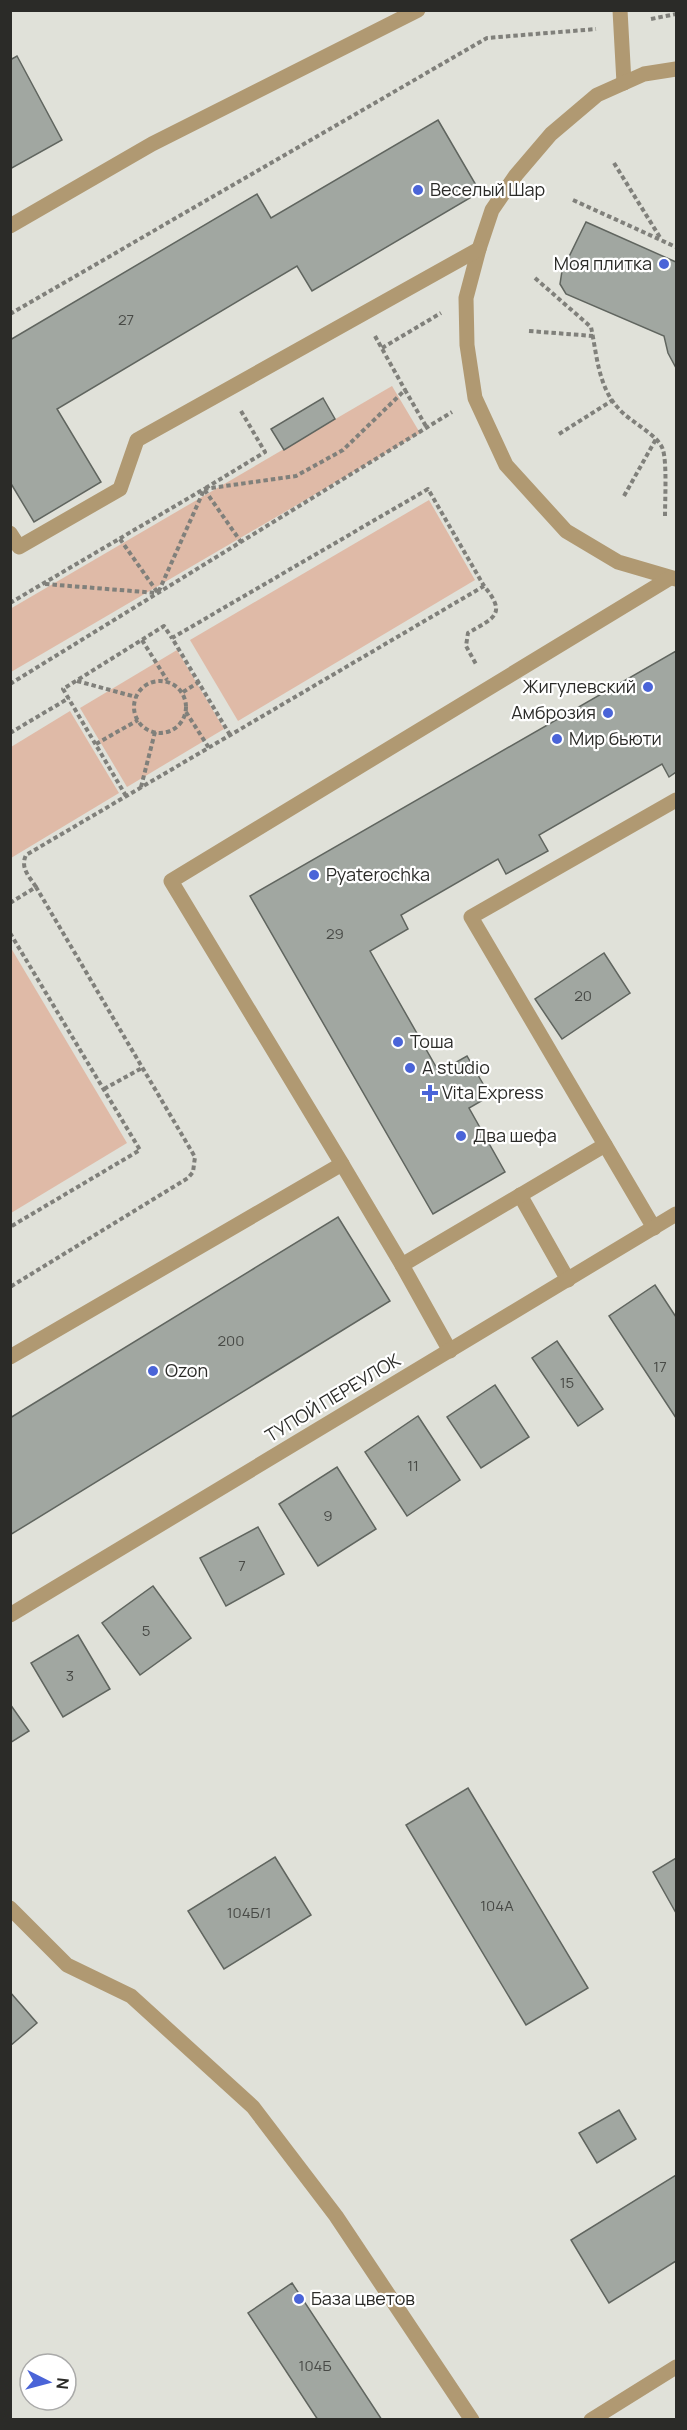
<svg xmlns="http://www.w3.org/2000/svg" width="687" height="2430" font-family="Manrope,sans-serif">
<style>
.green{fill:#dfbaa7}
.building{fill:#a1a7a1;stroke:#60655f;stroke-width:1.5}
.lines{fill:none;stroke-linecap:round;stroke-linejoin:round}
.path{stroke:#80807b;stroke-width:4;stroke-dasharray:4.5 3;stroke-linecap:butt}
.service{stroke:#b09972;stroke-width:15}
.minor{stroke:#b09972;stroke-width:15}
.poi-dot{fill:#4a64d8;stroke:#fff;stroke-width:2}
.labels{text-anchor:middle;stroke-width:4.5;stroke-linejoin:round;paint-order:stroke}
.number-label{font-size:15px;fill:#484a46}
.poi-label{font-size:18px;fill:#2b2b28;stroke:#fff;text-anchor:start}
.street-label{font-size:18px;fill:#2b2b28;stroke:#fff}
</style>
<rect width="100%" height="100%" fill="#e0e1d9"/>
<g class="green">
<path d="M392,386L420,433L11,672L10,609Z"/>
<path d="M429,500L475,580L238,721L190,640Z"/>
<path d="M177,650L224,729L127,787L80,708Z"/>
<path d="M70,711L119,793L11,858V747Z"/>
<path d="M11,948L127,1143L11,1213H10Z"/>
</g>
<g class="building">
<path d="M17,56L62,140L10,169V60Z"/>
<path d="M438,120L480,192L312,291L297,266L57,409L101,482L34,522L10,482V340L257,194L271,218Z"/>
<path d="M586,222L676,262V368L668,353L664,336L566,294L560,284L562,271Z"/>
<path d="M323,398L335,419L284,450L271,429Z"/>
<path d="M676,651V772L669,777L662,764L539,835L548,851L506,874L498,859L401,915L408,929L370,951L439,1072L467,1056L490,1096L469,1108L505,1172L433,1214L250,896Z"/>
<path d="M604,953L630,993L562,1039L535,999Z"/>
<path d="M338,1217L390,1301L10,1535V1418Z"/>
<path d="M655,1285L676,1317V1418L609,1316Z"/>
<path d="M557,1341L603,1409L578,1426L532,1358Z"/>
<path d="M495,1385L529,1437L481,1468L447,1417Z"/>
<path d="M418,1416L460,1480L407,1516L365,1452Z"/>
<path d="M337,1467L376,1529L318,1566L279,1504Z"/>
<path d="M258,1527L284,1574L226,1606L200,1558Z"/>
<path d="M153,1586L191,1638L140,1675L102,1623Z"/>
<path d="M78,1635L110,1689L63,1717L31,1663Z"/>
<path d="M10,1704L29,1731L10,1743Z"/>
<path d="M468,1788L588,1988L526,2025L406,1825Z"/>
<path d="M275,1857L311,1915L224,1969L188,1911Z"/>
<path d="M676,1858V1913L653,1872Z"/>
<path d="M10,1992L37,2023L10,2046Z"/>
<path d="M619,2110L636,2139L597,2163L579,2133Z"/>
<path d="M676,2175V2261L609,2303L571,2240Z"/>
<path d="M292,2283L382,2420H318L248,2313Z"/>
</g>
<g class="lines">
<g class="path">
<path d="M651,19L676,14"/>
<path d="M614,163L661,239"/>
<path d="M573,200L676,247"/>
<path d="M535,278L591,327C597,355 598,387 619,409C630,422 659,435 663,450C667,463 665,500 665,516"/>
<path d="M10,314L487,38L596,29"/>
<path d="M529,331L593,336"/>
<path d="M375,336L405,390"/>
<path d="M382,348L441,313"/>
<path d="M241,411L265,452L204,489L241,542"/>
<path d="M559,434L613,400"/>
<path d="M624,496L656,439"/>
<path d="M120,539L158,593L204,490"/>
<path d="M45,584L157,593"/>
<path d="M10,603L204,489L296,476L343,450L405,390L427,428"/>
<path d="M142,640L167,680"/>
<circle cx="160" cy="707" r="26"/>
<path d="M77,681L136,697"/>
<path d="M10,684L452,412"/>
<path d="M183,692L199,682"/>
<path d="M186,712L209,748"/>
<path d="M10,733L69,698"/>
<path d="M230,735L172,638L428,489L484,586"/>
<path d="M96,744L138,720"/>
<path d="M141,787L155,732"/>
<path d="M126,796L63,689L164,626L172,638"/>
<path d="M36,887C29,876 20,868 26,855L484,586C508,615 493,618 468,633L466,646L477,666"/>
<path d="M10,903L36,887L195,1157L193,1172L188,1178L10,1287"/>
<path d="M10,933L140,1150L10,1227"/>
<path d="M104,1089L142,1068"/>
</g>
<g class="service">
<path d="M620,10L624,83"/>
<path d="M676,69L644,74L597,95L551,134L516,175L492,210L479,249L466,298L467,345L475,398L506,465L566,531L618,562L676,579"/>
<path d="M10,226L152,144L418,10"/>
<path d="M10,533L19,547L120,489L137,440L479,249"/>
<path d="M342,1164L171,881L670,578"/>
<path d="M520,1195L568,1280"/>
<path d="M654,1228L471,917L676,800"/>
<path d="M402,1265L605,1145"/>
<path d="M10,1357L342,1164L402,1265L450,1351"/>
</g>
<g class="minor">
<path d="M10,1615L676,1214"/>
<path d="M10,1908L67,1965L131,1996L253,2107L336,2216L472,2420"/>
<path d="M591,2420L676,2367"/>
</g>
</g>
<g class="poi-dot">
<circle cx="418" cy="190" r="6"/>
<circle cx="664" cy="264" r="6"/>
<circle cx="648" cy="687" r="6"/>
<circle cx="608" cy="713" r="6"/>
<circle cx="557" cy="739" r="6"/>
<circle cx="314" cy="875" r="6"/>
<circle cx="398" cy="1042" r="6"/>
<circle cx="410" cy="1068" r="6"/>
<path d="M427 1084h6v6h6v6h-6v6h-6v-6h-6v-6h6z"/>
<circle cx="461" cy="1136" r="6"/>
<circle cx="153" cy="1371" r="6"/>
<circle cx="299" cy="2299" r="6"/>
</g>
<g class="labels">
<g class="number-label">
<text x="126" y="325">27</text>
<text x="335" y="939">29</text>
<text x="583" y="1001">20</text>
<text x="231" y="1346">200</text>
<text x="660" y="1372">17</text>
<text x="567" y="1388">15</text>
<text x="413" y="1471">11</text>
<text x="328" y="1521">9</text>
<text x="242" y="1571">7</text>
<text x="146" y="1636">5</text>
<text x="70" y="1681">3</text>
<text x="497" y="1911">104А</text>
<text x="249" y="1918">104Б/1</text>
<text x="315" y="2371">104Б</text>
</g>
<g class="poi-label">
<text x="430" y="196">Веселый Шар</text>
<text x="652" y="270" text-anchor="end">Моя плитка</text>
<text x="636" y="693" text-anchor="end">Жигулевский</text>
<text x="596" y="719" text-anchor="end">Амброзия</text>
<text x="569" y="745">Мир бьюти</text>
<text x="326" y="881">Pyaterochka</text>
<text x="410" y="1048">Тоша</text>
<text x="422" y="1074">A studio</text>
<text x="442" y="1099">Vita Express</text>
<text x="473" y="1142">Два шефа</text>
<text x="165" y="1377">Ozon</text>
<text x="311" y="2305">База цветов</text>
</g>
<g class="street-label">
<text transform="translate(333 1398) rotate(-31)" y="6">ТУПОЙ ПЕРЕУЛОК</text>
</g>
</g>
<rect width="687" height="2430" fill="none" stroke="#2b2b28" stroke-width="24"/>
<g transform="translate(48 2382) rotate(96)"><circle r="28" fill="#ffffff" stroke="#aaaaa9" stroke-width="1.5"/>
<path d="M0-4.5L10 22L0 15L-10 22Z" fill="#4a64d8"/>
<text y="-9" font-size="16" font-weight="bold" text-anchor="middle" fill="#2b2b28">N</text>
</g>
</svg>
